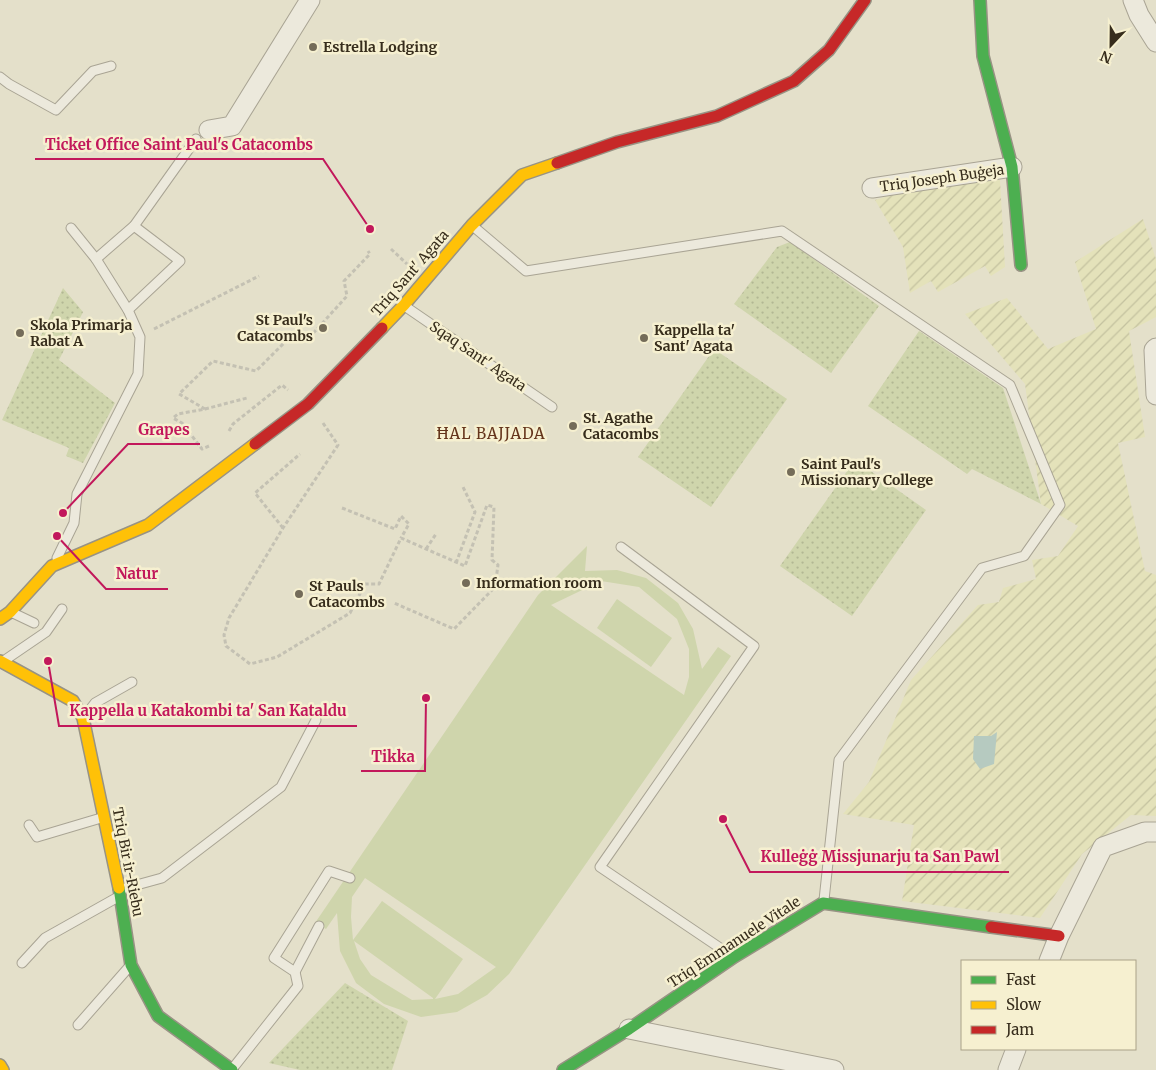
<svg xmlns="http://www.w3.org/2000/svg" width="1156" height="1070" font-family="Merriweather,serif">
<style>
.farmland{fill:url(#farmland-furrows)}
.grass{fill:url(#grass-dots)}
.pitch{fill:#cfd5ac;fill-rule:evenodd}
.water{fill:#b6cac0}
.lines{fill:none;stroke-linecap:round;stroke-linejoin:round}
.lane-casing{stroke:#a9a494;stroke-width:11}
.street-casing{stroke:#a9a494;stroke-width:21}
.fast-casing{stroke:#989384;stroke-width:14}
.slow-casing{stroke:#989384;stroke-width:14}
.jam-casing{stroke:#989384;stroke-width:14}
.path{stroke:#c4c1b3;stroke-width:3;stroke-dasharray:4 2.5;stroke-linecap:butt}
.lane{stroke:#ece9dc;stroke-width:9}
.street{stroke:#ece9dc;stroke-width:19}
.fast{stroke:#4caf50;stroke-width:11}
.slow{stroke:#ffc107;stroke-width:11}
.jam{stroke:#c62828;stroke-width:11}
.poi-dot{fill:#746c59;stroke:#f6f0d0;stroke-width:2}
.labels{text-anchor:middle;stroke-width:5;stroke-linejoin:round;paint-order:stroke}
.poi-label{font-size:14px;font-weight:bold;fill:#372d1c;stroke:#f6f0d0;text-anchor:start}
.street-label{font-size:14px;fill:#372d1c;stroke:#f6f0d0}
.neighbourhood-label{font-size:15px;letter-spacing:1px;fill:#64341b;stroke:#f6f0d0}
.leader{fill:none;stroke:#c2185b;stroke-width:2}
.callout-dot{fill:#c2185b;stroke:#f6f0d0;stroke-width:2}
.callout-label{font-size:15px;text-anchor:middle;font-weight:bold;fill:#c2185b;stroke:#f6f0d0;stroke-width:5;stroke-linejoin:round;paint-order:stroke}
</style>
<defs>
<pattern id="farmland-furrows" width="10" height="10" patternUnits="userSpaceOnUse" patternTransform="scale(1.25)"><rect width="10" height="10" fill="#e4e2ba"/><path d="M-1 1l2-2M0 10L10 0M9 11l2-2" fill="none" stroke="#c4c29f"/></pattern>
<pattern id="grass-dots" width="8" height="8" patternUnits="userSpaceOnUse" patternTransform="scale(1.25)"><rect width="8" height="8" fill="#cfd5ac"/><path d="M2 2h.1M6 6h.1" fill="none" stroke="#b2b793" stroke-width="1.8" stroke-linecap="round"/></pattern>
</defs>
<rect width="100%" height="100%" fill="#e4e0ca"/>
<g class="farmland">
<path d="M1000,180L1005,267L991,276L985,266L938,292L931,281L910,293L903,247L875,200L921,186Z"/>
<path d="M1143,219L1156,259V317L1129,331L1145,437L1118,443L1145,571L1156,575V816L1131,815L1082,854L1040,918L902,901L914,825L843,814L869,782L911,680L978,605L999,602L1003,588L1036,579L1032,560L1058,556L1078,526L1041,504L1025,384L965,314L1007,298L1048,349L1096,329L1075,262Z"/>
</g>
<g class="grass">
<path d="M790,242L879,306L831,373L734,304L777,247Z"/>
<path d="M63,288L83,312L59,360L115,403L83,463L66,456L69,448L2,420Z"/>
<path d="M919,331L1003,388L1041,504L972,469L967,474L868,406Z"/>
<path d="M714,349L787,399L711,507L638,457Z"/>
<path d="M855,460L926,510L852,616L780,566Z"/>
<path d="M345,983L408,1021L392,1070H300L269,1063Z"/>
</g>
<g class="pitch">
<path d="M587,546L585,571L617,570L646,578L678,603L693,629L702,669L718,647L731,656L509,974L487,995L457,1012L421,1017L384,1004L356,983L340,951L337,913L326,929L315,923L538,595ZM601,581L639,587L677,619L689,649V677L684,695L551,605ZM365,878L496,967L458,994L435,999L463,959L382,901L353,940L351,917L352,897ZM354,941L433,998V999L412,1000L371,975L360,959Z"/>
<path d="M617,599L672,638L651,667L597,628Z"/>
</g>
<path class="water" d="M997,732L994,764L980,769L973,759L974,736H991Z"/>
<g class="lines">
<g class="lane-casing">
<g id="lane">
<path d="M0,77L9,84L56,110L93,71L111,66"/>
<path d="M474,227L526,271L782,231L1010,385L1060,505L1024,556L982,568L839,760L824,900"/>
<path d="M96,259L134,226L196,139"/>
<path d="M406,307L552,407"/>
<path d="M128,310L180,261L134,226"/>
<path d="M621,547L754,646L600,867L732,956"/>
<path d="M57,558L74,523L77,494L138,374L140,337L128,310L96,259L71,228"/>
<path d="M13,613L34,623"/>
<path d="M5,660L46,632L62,609"/>
<path d="M85,716L95,703L132,682"/>
<path d="M29,825L37,837L101,818"/>
<path d="M122,889L162,878L281,787L316,720"/>
<path d="M22,963L45,938L118,897"/>
<path d="M295,972L319,926"/>
<path d="M78,1025L129,967"/>
<path d="M233,1068L298,986L295,972L274,958L329,871L350,878"/>
</g>
</g>
<g class="street-casing">
<g id="street">
<path d="M1133,0L1139,15L1156,42"/>
<path d="M209,130L232,126L310,0"/>
<path d="M872,188L1012,167"/>
<path d="M1156,348L1154,350L1156,395"/>
<path d="M1049,961L1059,936L1103,847L1145,832H1156"/>
<path d="M629,1029L834,1070"/>
<path d="M1008,1070L1016,1049"/>
</g>
</g>
<g class="fast-casing">
<g id="fast">
<path d="M980,0L983,56L1012,167L1021,265"/>
<path d="M119,888L131,965L158,1016L232,1070"/>
<path d="M563,1070L629,1029L734,957L823,903L991,927"/>
</g>
</g>
<g class="slow-casing">
<g id="slow">
<path d="M382,328L404,305L472,225L522,175L557,163"/>
<path d="M0,619L10,612L52,566L148,525L255,444"/>
<path d="M0,661L73,701L83,718L119,888"/>
<path d="M0,1065L3,1070"/>
</g>
</g>
<g class="jam-casing">
<g id="jam">
<path d="M557,163L617,142L717,116L794,81L829,50L865,0"/>
<path d="M255,444L308,404L382,328"/>
<path d="M991,927L1059,936"/>
</g>
</g>
<g class="path">
<path d="M391,249L407,264"/>
<path d="M154,329L259,276"/>
<path d="M205,409L247,398"/>
<path d="M323,423L338,445L283,528L229,618L224,635L226,646L250,664L277,657L350,613L365,584H379L401,538L465,566L487,505L494,507L492,560L498,565L495,587L454,629L394,603"/>
<path d="M229,431L233,424L282,385L288,390"/>
<path d="M209,446L202,449L182,423L173,418L178,414L205,409L179,394L213,361L256,371L289,338L308,339L347,296L344,281L370,254L368,251"/>
<path d="M342,508L395,529L401,516L409,524L401,538"/>
<path d="M283,528L255,493L300,454"/>
<path d="M426,549L436,534"/>
<path d="M456,563L475,512L463,487"/>
</g>
<use href="#lane" class="lane"/>
<use href="#street" class="street"/>
<use href="#fast" class="fast"/>
<use href="#slow" class="slow"/>
<use href="#jam" class="jam"/>
</g>
<g class="poi-dot">
<circle cx="313" cy="47" r="5"/>
<circle cx="323" cy="328" r="5"/>
<circle cx="20" cy="333" r="5"/>
<circle cx="644" cy="338" r="5"/>
<circle cx="573" cy="426" r="5"/>
<circle cx="791" cy="472" r="5"/>
<circle cx="466" cy="583" r="5"/>
<circle cx="299" cy="594" r="5"/>
</g>
<g class="labels">
<g class="poi-label">
<text x="323" y="52">Estrella Lodging</text>
<text x="313" y="325" text-anchor="end">St Paul's<tspan x="313" dy="16">Catacombs</tspan></text>
<text x="30" y="330">Skola Primarja<tspan x="30" dy="16">Rabat A</tspan></text>
<text x="654" y="335">Kappella ta'<tspan x="654" dy="16">Sant' Agata</tspan></text>
<text x="583" y="423">St. Agathe<tspan x="583" dy="16">Catacombs</tspan></text>
<text x="801" y="469">Saint Paul's<tspan x="801" dy="16">Missionary College</tspan></text>
<text x="476" y="588">Information room</text>
<text x="309" y="591">St Pauls<tspan x="309" dy="16">Catacombs</tspan></text>
</g>
<g class="street-label">
<text transform="translate(942 178) rotate(-8)" y="5">Triq Joseph Buġeja</text>
<text transform="translate(410 273) rotate(-49)" y="5">Triq Sant' Agata</text>
<text transform="translate(478 356) rotate(34)" y="5">Sqaq Sant' Agata</text>
<text transform="translate(128 862) rotate(79)" y="5">Triq Bir ir-Riebu</text>
<text transform="translate(734 942) rotate(-33)" y="5">Triq Emmanuele Vitale</text>
</g>
<g class="neighbourhood-label">
<text x="491" y="439">ĦAL BAJJADA</text>
</g>
</g>
<path class="leader" d="M370 229L323 159H35M63 513L128 444H200M57 536L106 589H168M48 661L59 726H357M426 698L425 771H361M723 819L750 872H1009"/>
<g class="callout-dot">
<circle cx="370" cy="229" r="5"/>
<circle cx="63" cy="513" r="5"/>
<circle cx="57" cy="536" r="5"/>
<circle cx="48" cy="661" r="5"/>
<circle cx="426" cy="698" r="5"/>
<circle cx="723" cy="819" r="5"/>
</g>
<g class="callout-label">
<text x="179" y="150">Ticket Office Saint Paul's Catacombs</text>
<text x="164" y="435">Grapes</text>
<text x="137" y="579">Natur</text>
<text x="208" y="716">Kappella u Katakombi ta' San Kataldu</text>
<text x="393" y="762">Tikka</text>
<text x="880" y="862">Kulleġġ Missjunarju ta San Pawl</text>
</g>
<rect x="961" y="960" width="175" height="90" fill="#f6f0d0" stroke="#aaa288"/>
<rect x="971" y="976" width="25" height="8" fill="#4caf50" stroke="#aaa288"/>
<text x="1006" y="985" font-size="15" fill="#372d1c">Fast</text>
<rect x="971" y="1001" width="25" height="8" fill="#ffc107" stroke="#aaa288"/>
<text x="1006" y="1010" font-size="15" fill="#372d1c">Slow</text>
<rect x="971" y="1026" width="25" height="8" fill="#c62828" stroke="#aaa288"/>
<text x="1006" y="1035" font-size="15" fill="#372d1c">Jam</text>
<g transform="translate(1111 45) rotate(202)" stroke="#f6f0d0" stroke-width="4" paint-order="stroke">
<path d="M0-4L9 19L0 12L-9 19Z" fill="#372d1c"/>
<text y="-8" font-size="14" font-weight="bold" text-anchor="middle" fill="#372d1c">N</text>
</g>
</svg>
